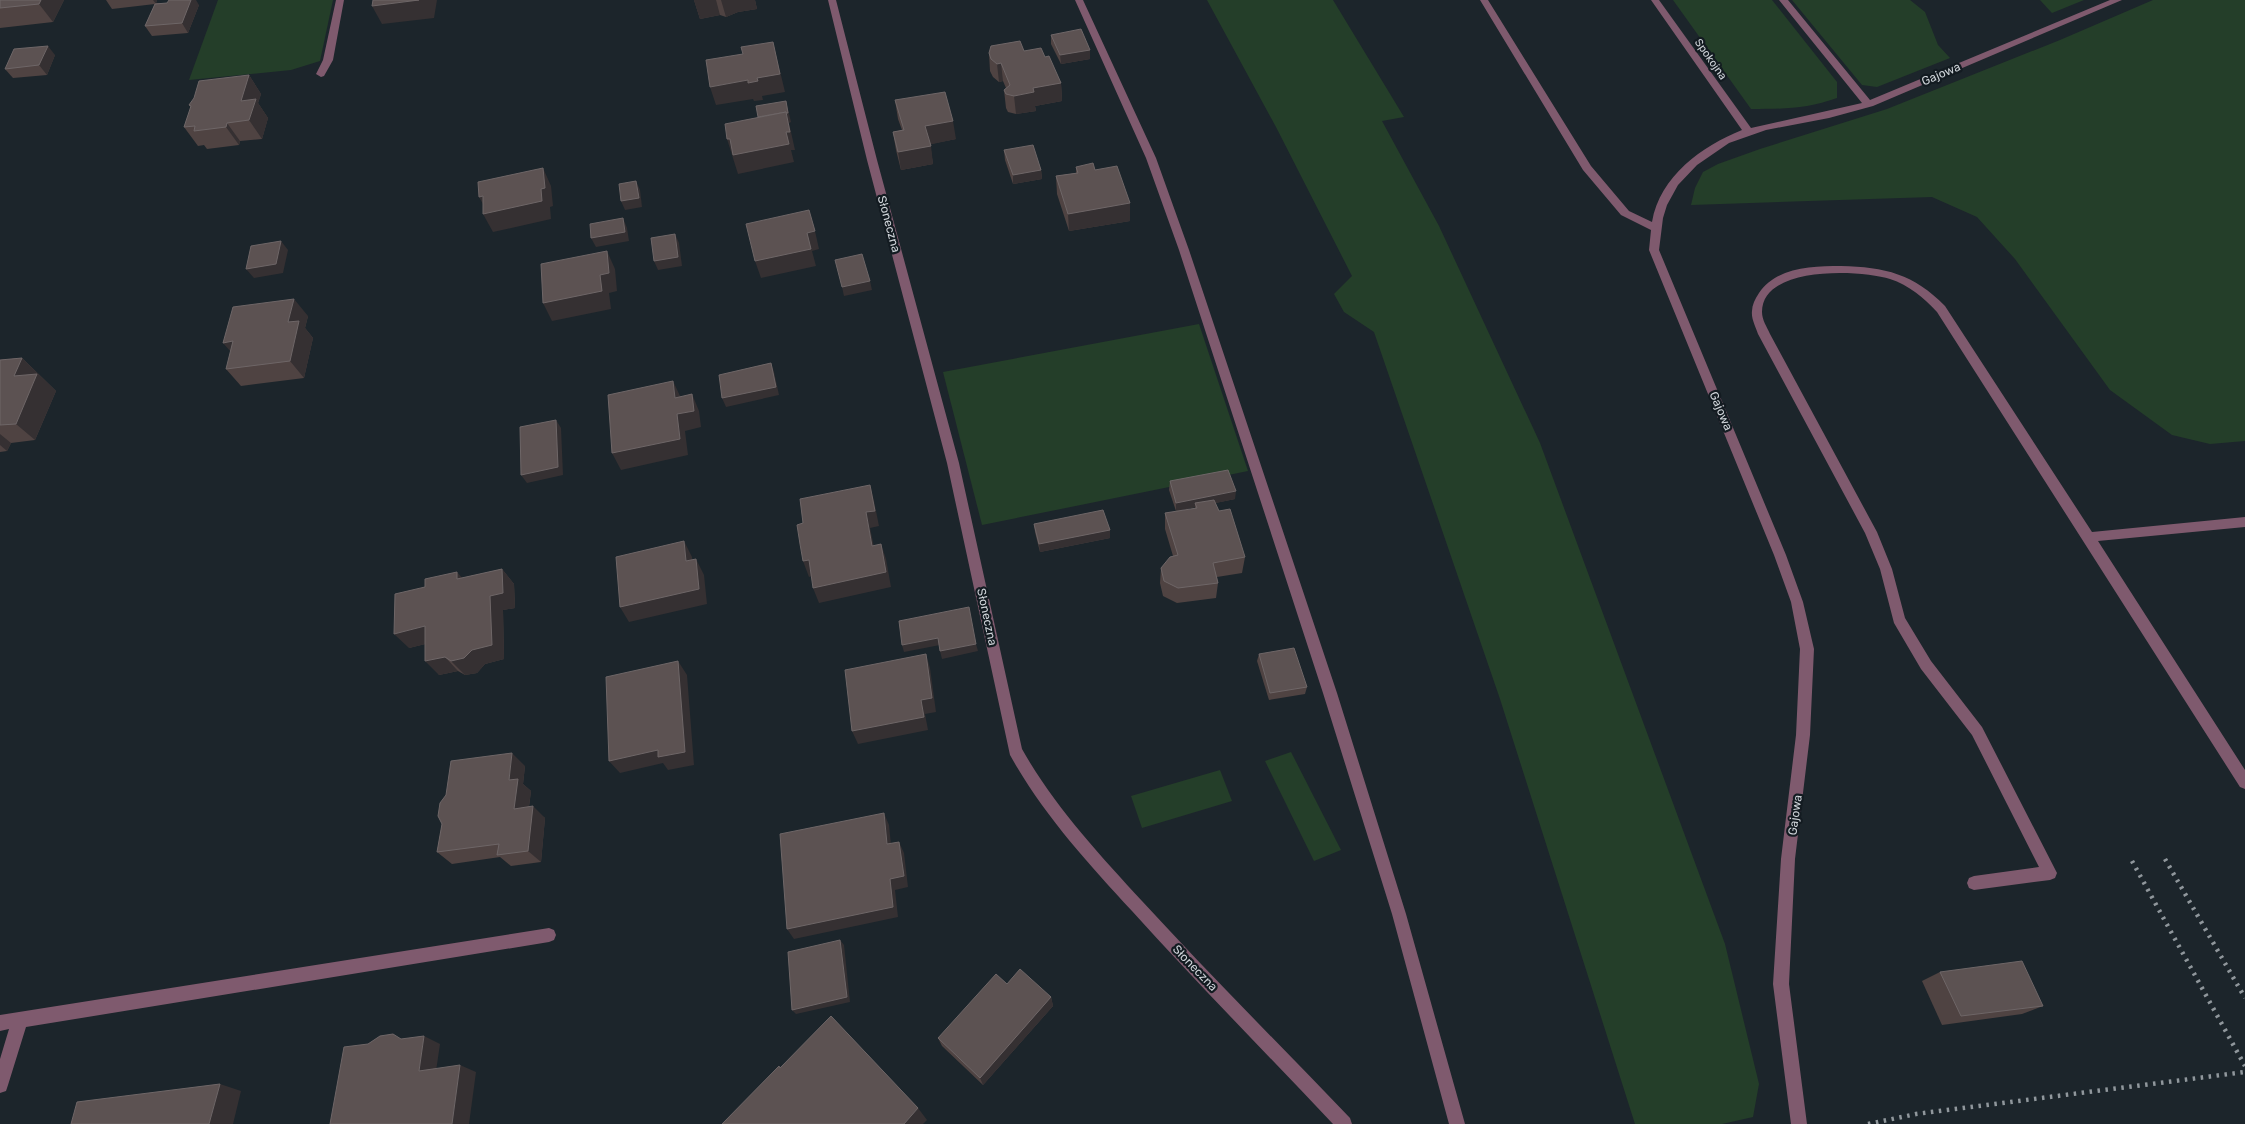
<svg xmlns="http://www.w3.org/2000/svg" width="2245" height="1124" font-family="Rubik,sans-serif">
<style>
.green{fill:#243e29}
.lines{fill:none;stroke-linecap:round;stroke-linejoin:round}
.minor{fill:#7f5a6e;fill-rule:evenodd}
.rail{stroke:#90979c;stroke-width:4.5;stroke-dasharray:2.5 5.5;stroke-linecap:butt}
.wall{fill:#4f4342}
.shaded-wall{fill:#353032}
.building{fill:#5c5252;stroke:#6e6667}
.labels{text-anchor:middle;stroke-width:4.5;stroke-linejoin:round;paint-order:stroke}
.far-street-label{font-size:11px;fill:#ced3d8;stroke:#131b21}
.street-label{font-size:12px;fill:#ced3d8;stroke:#131b21}
</style>
<rect width="100%" height="100%" fill="#1c252b"/>
<g class="green">
<path d="M218,0H333L320,61L291,70L189,80Z"/>
<path d="M1207,0H1333L1404,117L1382,121L1439,226L1540,443L1725,944L1759,1084L1753,1117L1722,1124H1635L1500,699L1374,332L1344,312L1334,294L1352,276L1276,127Z"/>
<path d="M1673,0H1772L1837,82V98C1807,109 1782,109 1751,109Z"/>
<path d="M1792,0H1910L1925,12L1938,45L1950,58L1877,87L1862,85Z"/>
<path d="M2040,0H2084L2052,13Z"/>
<path d="M2153,0H2245V441L2210,444L2172,435L2110,390L2015,259L1977,217L1932,197L1691,205L1695,188L1703,172L1718,164L1760,149L1887,109L2060,40Z"/>
<path d="M1199,324L1248,471L982,525L943,372Z"/>
<path d="M1291,752L1341,850L1314,861L1265,761Z"/>
<path d="M1220,770L1232,801L1142,828L1131,796Z"/>
</g>
<g class="lines">
<g class="minor">
<path d="M336,0H344L333,60L324,76L321,77L316,74L323,60Z"/>
<path d="M828,0H836L877,160L959,463L1022,749C1054,806 1098,853 1142,901C1210,975 1281,1046 1350,1118L1352,1124H1333C1266,1053 1197,983 1132,911C1087,862 1043,814 1010,755L947,463L867,160Z"/>
<path d="M1075,0H1083L1156,158L1189,250L1337,693L1406,914L1465,1124H1449L1392,914L1323,693L1179,250L1146,158Z"/>
<path d="M1480,0H1488L1591,166L1629,211L1652,222C1660,176 1702,146 1742,130L1651,0H1659L1751,128L1862,103L1779,0H1788L1870,100L2110,0H2122L1873,106L1829,118L1766,130L1729,143L1697,165L1678,185L1667,205L1663,218L1659,250L1786,555L1803,602L1814,649L1810,735L1795,859L1789,984L1807,1124H1791L1773,984L1781,859L1796,735L1800,649L1791,602L1774,555L1649,250L1651,230L1621,215L1583,170Z"/>
<path d="M1841,266C1885,267 1914,274 1945,306L2092,532L2245,517V527L2098,541L2245,770V789L2240,787L1937,312C1924,298 1909,285 1890,279C1861,270 1762,265 1762,312C1762,320 1767,327 1770,334L1877,532L1892,569L1905,618L1931,661L1982,727L2057,873L2055,878L2050,880L1974,890L1969,888L1967,883L1969,878L1974,876L2039,867L1972,735L1921,669L1894,623L1880,569L1865,533L1758,334C1756,327 1751,319 1752,311C1752,305 1755,299 1759,293C1777,267 1812,266 1841,266Z"/>
<path d="M549,928L554,930L556,935L554,940L549,942L26,1027L8,1085L6,1091L0,1093V1059L9,1029L0,1031V1015Z"/>
</g>
<g class="rail">
<path d="M2165,859L2245,998"/>
<path d="M2132,861L2245,1066"/>
<path d="M1868,1124L1916,1114L2245,1072"/>
</g>
</g>
<g class="wall">
<path d="M0,0H64L53,22L0,28Z"/>
<path d="M106,0H157L156,3L199,5L188,33L152,36L145,26L155,4L112,9Z"/>
<path d="M694,0H755L757,9L738,12L726,17L720,15L700,19Z"/>
<path d="M1051,35L1090,50V59L1061,64L1051,44Z"/>
<path d="M1024,51L1045,57L1061,83L1062,101L1035,106L1036,111L1016,114L1008,112L1006,108L1004,90L1006,88L1003,81L999,82L993,77L990,71L989,53Z"/>
<path d="M55,55L47,75L13,78L5,69Z"/>
<path d="M249,75L261,94L258,103L268,118L262,139L240,141L239,145L207,149L204,145L198,146L184,127L191,107L189,105Z"/>
<path d="M895,100L956,139L930,144L933,164L901,170L896,150L893,132L902,130L898,119Z"/>
<path d="M1004,150L1041,170L1042,179L1013,184L1005,160Z"/>
<path d="M1076,167L1130,221L1069,231L1057,194L1056,176L1076,173Z"/>
<path d="M308,316L305,328L313,338L304,378L241,386L226,369Z"/>
<path d="M22,358L56,391L35,440L11,443L7,451L0,452V360Z"/>
<path d="M1170,481L1235,499L1215,503L1219,511L1245,557L1242,573L1217,577L1218,583L1216,598L1177,603L1163,596L1160,583L1161,568L1173,556L1165,529V513L1195,509V507L1176,511L1169,490Z"/>
<path d="M1034,524L1110,530V538L1040,552L1035,532Z"/>
<path d="M502,569L514,584L515,608L503,610L504,659L485,664L477,673L465,675L458,671L439,675L425,644L409,648L462,578Z"/>
<path d="M1259,654L1307,687L1305,694L1269,700L1257,661Z"/>
<path d="M525,766L523,784L531,791L529,807L545,818L541,862L511,866L500,857L452,864L437,852L442,824Z"/>
<path d="M1940,972L2043,1006L2022,1014L1942,1025L1922,981Z"/>
<path d="M1007,984L1051,997L1053,1006L983,1085L942,1046L938,1038Z"/>
</g>
<g class="shaded-wall">
<path d="M41,0H64L53,22L39,4Z"/>
<path d="M153,0H157L156,4Z"/>
<path d="M191,0H196L199,5L188,33L182,23Z"/>
<path d="M419,0H437L434,18L382,24L372,6Z"/>
<path d="M694,0H716L720,15L700,19Z"/>
<path d="M721,0H755L757,9L738,12L726,17Z"/>
<path d="M773,42L785,92L762,96L763,100L754,101L753,99L716,105L710,87L748,80L757,78Z"/>
<path d="M48,46L55,55L47,75L39,65Z"/>
<path d="M1090,50V59L1061,64L1060,55Z"/>
<path d="M1001,63L1003,81L999,82L997,64Z"/>
<path d="M249,75L261,94L258,103L268,118L262,139L249,120L241,101Z"/>
<path d="M1061,83L1062,101L1035,106L1036,111L1016,114L1014,96L1033,88Z"/>
<path d="M786,101L791,122L789,123L795,150H791L794,162L738,174L727,139L760,128Z"/>
<path d="M953,121L956,139L928,145L925,126Z"/>
<path d="M227,123L240,141L239,145L226,127Z"/>
<path d="M931,146L933,164L901,170L898,152Z"/>
<path d="M543,168L551,186L553,206L550,207L551,219L493,232L483,214L488,213L479,197L541,189Z"/>
<path d="M1041,170L1042,179L1013,184V175Z"/>
<path d="M636,181L640,190L642,207L625,210L621,201Z"/>
<path d="M1130,203V221L1069,231L1068,214Z"/>
<path d="M623,218L627,228L629,241L596,247L591,238Z"/>
<path d="M815,231L819,249L812,251L816,266L761,278L755,261L807,233Z"/>
<path d="M675,234L679,243L682,266L658,270L654,261Z"/>
<path d="M281,241L288,250L283,273L254,278L246,269Z"/>
<path d="M607,251L615,269L617,291L609,293L611,309L552,321L543,303L600,275Z"/>
<path d="M870,281L872,290L844,296L842,287Z"/>
<path d="M294,299L308,316L305,328L313,338L304,378L290,361L288,322Z"/>
<path d="M233,341L238,360L223,343Z"/>
<path d="M22,358L56,391L35,440L16,424L14,376Z"/>
<path d="M771,363L774,372L779,395L726,407L722,398Z"/>
<path d="M673,381L681,398L692,394L699,411L701,427L685,431L688,455L621,470L612,453L675,398Z"/>
<path d="M556,420L561,428L563,475L527,483L521,475Z"/>
<path d="M0,434L11,443L7,451L0,445Z"/>
<path d="M870,485L874,501L879,526L870,528L877,561L872,546L866,512Z"/>
<path d="M1236,491L1235,499L1197,507L1195,503V507L1176,511V503Z"/>
<path d="M1110,530V538L1040,552L1039,544Z"/>
<path d="M684,541L692,557L694,577L686,561Z"/>
<path d="M881,544L886,559L891,587L819,603L813,588Z"/>
<path d="M696,559L704,575L707,604L629,622L620,607Z"/>
<path d="M809,560L815,575L809,577L803,561Z"/>
<path d="M502,569L514,584L515,608L503,610L504,659L485,664L477,673L465,675L451,661L472,650L490,596Z"/>
<path d="M457,572L470,587L457,579Z"/>
<path d="M425,626L438,641L409,648L394,634Z"/>
<path d="M938,638L940,645L904,652L902,645Z"/>
<path d="M976,644L978,651L942,659L940,651Z"/>
<path d="M926,654L930,668L936,712L925,714L928,730L858,744L852,731L921,700Z"/>
<path d="M445,657L458,671L439,675L425,661Z"/>
<path d="M678,661L687,675L694,765L668,770L663,763L620,773L609,761Z"/>
<path d="M512,753L525,766L523,784L531,791L527,820L514,809L509,780Z"/>
<path d="M533,806L545,818L541,862L528,851Z"/>
<path d="M884,813L889,825L892,855L887,844Z"/>
<path d="M899,842L904,853L908,887L895,890L898,917L794,939L787,929L890,879Z"/>
<path d="M840,940L844,945L850,1002L796,1014L792,1010Z"/>
<path d="M1051,997L1053,1006L983,1085L980,1078Z"/>
<path d="M424,1036L440,1044L435,1078L419,1071Z"/>
<path d="M460,1065L476,1072L469,1124H452Z"/>
<path d="M220,1084L241,1091L233,1124H209Z"/>
<path d="M918,1108L927,1120L923,1124H904Z"/>
</g>
<g class="building">
<path d="M0,0H41L39,4L0,8Z"/>
<path d="M169,0H191L182,23L145,26L155,4L167,3Z"/>
<path d="M373,0H419L372,6Z"/>
<path d="M1081,29L1090,50L1060,55L1051,35Z"/>
<path d="M1020,41L1024,51L1041,48L1045,57L1049,56L1061,83L1033,88L1034,92L1014,96L1006,94L1004,90L1010,85L1001,63L997,64L991,59L989,53L991,46Z"/>
<path d="M773,42L780,74L757,78L758,81L748,83V80L710,87L706,60L743,54L741,47Z"/>
<path d="M48,46L39,65L5,69L14,49Z"/>
<path d="M249,75L241,101L256,99L249,120L227,123L226,127L194,131L195,126L184,127L191,106L189,105L194,98L199,81Z"/>
<path d="M945,92L953,121L925,126L931,146L898,152L893,132L904,130L895,100Z"/>
<path d="M786,101L788,113H786V112L758,117L756,106Z"/>
<path d="M786,112L790,132H786L789,144L733,155L730,139H727L725,124Z"/>
<path d="M1033,145L1041,170L1013,175L1004,150Z"/>
<path d="M1093,163L1095,170L1117,166L1130,203L1068,214L1056,176L1078,173L1076,167Z"/>
<path d="M543,168L545,188L541,189L542,201L483,214V196L479,197L478,182Z"/>
<path d="M636,181L639,198L621,201L619,184Z"/>
<path d="M809,210L815,231L807,233L811,249L755,261L746,224Z"/>
<path d="M623,218L625,232L591,238L590,224Z"/>
<path d="M675,234L678,257L654,261L651,238Z"/>
<path d="M281,241L276,264L246,269L251,246Z"/>
<path d="M607,251L609,273L600,275L602,291L543,303L541,264Z"/>
<path d="M862,254L870,281L842,287L835,260Z"/>
<path d="M294,299L288,322L299,321L290,361L226,369L233,341L223,343L233,307Z"/>
<path d="M22,358L14,376L37,374L16,424L0,425V360Z"/>
<path d="M771,363L776,387L722,398L719,375Z"/>
<path d="M673,381L675,398L692,394L694,411L677,414L680,439L612,453L608,395Z"/>
<path d="M556,420L558,467L521,475L520,427Z"/>
<path d="M1228,470L1236,491L1176,503L1170,481Z"/>
<path d="M870,485L875,511L866,512L872,546L881,544L886,572L813,588L809,560L803,561L800,544L797,525L803,523L800,499Z"/>
<path d="M1214,500L1219,511L1230,509L1245,557L1213,563L1218,583L1178,588L1164,581L1161,568L1170,557L1178,555L1165,513L1197,508L1195,503Z"/>
<path d="M1103,510L1110,530L1039,544L1034,524Z"/>
<path d="M684,541L686,561L696,559L699,589L620,607L616,557Z"/>
<path d="M502,569L503,593L490,596L492,645L472,650L464,658L451,661L445,657L425,661V626L394,634L395,594L425,587V579L457,572V579Z"/>
<path d="M969,607L976,644L940,651L938,638L902,645L899,621Z"/>
<path d="M1294,648L1307,687L1270,693L1259,654Z"/>
<path d="M926,654L932,698L921,700L924,717L852,731L845,670Z"/>
<path d="M678,661L685,752L658,757V750L609,761L606,677Z"/>
<path d="M512,753L509,780L518,779L514,809L533,806L528,851L497,855L499,844L437,852L442,824L438,816L440,803L446,795L451,761Z"/>
<path d="M884,813L887,844L899,842L904,876L890,879L893,907L787,929L780,834Z"/>
<path d="M840,940L847,997L792,1010L788,952Z"/>
<path d="M2022,961L2043,1006L1961,1016L1940,972Z"/>
<path d="M1020,969L1051,997L980,1078L938,1038L996,974L1007,984Z"/>
<path d="M831,1016L918,1108L904,1124H722L779,1066L780,1068Z"/>
<path d="M393,1034L401,1039L424,1036L419,1071L460,1065L452,1124H330L344,1047L368,1044L380,1036Z"/>
<path d="M220,1084L209,1124H71L77,1102Z"/>
</g>
<g class="labels">
<g class="far-street-label">
<text transform="translate(1711 59) rotate(55)" y="4">Spokojna</text>
</g>
<g class="street-label">
<text transform="translate(1941 74) rotate(-23)" y="4">Gajowa</text>
<text transform="translate(889 224) rotate(75)" y="4">Słoneczna</text>
<text transform="translate(1721 411) rotate(67)" y="4">Gajowa</text>
<text transform="translate(987 617) rotate(78)" y="4">Słoneczna</text>
<text transform="translate(1795 815) rotate(-82)" y="4">Gajowa</text>
<text transform="translate(1195 968) rotate(46)" y="4">Słoneczna</text>
</g>
</g>
</svg>
